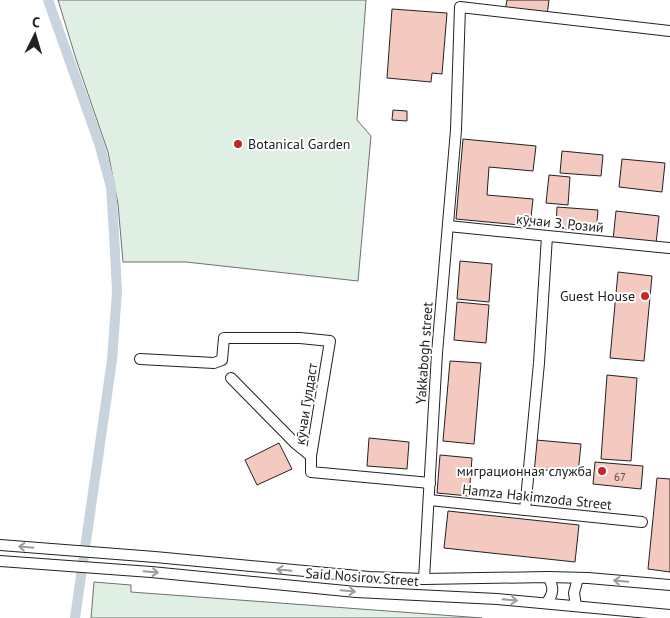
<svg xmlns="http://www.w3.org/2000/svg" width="670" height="618" font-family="'PT Sans',sans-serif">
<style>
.green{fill:#e0efe3;stroke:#6f6f6f}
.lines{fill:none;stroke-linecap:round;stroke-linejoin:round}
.canal{stroke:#c7d3dd;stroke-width:10}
.building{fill:#f3c9c0;stroke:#222}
.minor-casing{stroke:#222;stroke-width:12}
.minor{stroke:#fff;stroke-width:10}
.oneway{stroke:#9c9c9c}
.poi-dot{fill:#c62828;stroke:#fff;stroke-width:2}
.labels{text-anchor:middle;stroke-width:4;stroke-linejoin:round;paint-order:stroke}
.number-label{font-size:11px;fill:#564c4a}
.poi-label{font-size:14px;fill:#222;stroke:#fff;text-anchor:end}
.street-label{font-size:14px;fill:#222;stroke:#fff}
</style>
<rect width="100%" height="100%" fill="#fff"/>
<g class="green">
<path d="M58,0H366L357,120L371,136L358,281L186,262H123L118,204L108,152L76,59Z"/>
<path d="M94,582L131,585V592L482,618H91Z"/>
</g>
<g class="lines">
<path class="canal" d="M48,0L99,143L111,187L114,234L117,291L112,360L75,618"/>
</g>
<g class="building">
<path d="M507,0H549L547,15L505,11Z"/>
<path d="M392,9L447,13L442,74L432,73L431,82L387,78Z"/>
<path d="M393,110L407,111V121L392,120Z"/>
<path d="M463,139L536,146L533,171L489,167L487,195L533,199L530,226L456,219Z"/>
<path d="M562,151L603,155L601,176L560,173Z"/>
<path d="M622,159L665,163L662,192L619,187Z"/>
<path d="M549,175L570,177L568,205L546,203Z"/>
<path d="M557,207L598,210L596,232L556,228Z"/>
<path d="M616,211L659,216L656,244L613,240Z"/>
<path d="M460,261L492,264L489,302L457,299Z"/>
<path d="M618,272L652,276L644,361L610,358Z"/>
<path d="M457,302L489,305L486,343L454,340Z"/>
<path d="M450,361L481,363L474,444L443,441Z"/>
<path d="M607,375L637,378L631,461L601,459Z"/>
<path d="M369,438L409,442L407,469L367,466Z"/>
<path d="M536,440L581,444L578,473L533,469Z"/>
<path d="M279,443L292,469L257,485L245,460Z"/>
<path d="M440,455L472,458L469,496L437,493Z"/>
<path d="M595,462L643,466L641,489L593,484Z"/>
<path d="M657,478L670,479V572L648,569Z"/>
<path d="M448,511L579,525L575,562L444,548Z"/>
</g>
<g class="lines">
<g class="minor-casing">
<g id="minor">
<path d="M448,226L669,248"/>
<path d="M140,359L214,363L222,360L224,338H300L330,341L311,456V472L430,483"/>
<path d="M231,378L295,443L311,456"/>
<path d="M429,500L642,522"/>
<path d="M525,510L539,363L547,236"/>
<path d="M0,545L155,557L369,577L424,579L548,577L588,578L670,585"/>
<path d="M0,561L151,572L356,592L497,599L670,615"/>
<path d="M424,579L437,353L456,130L460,7L670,31"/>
<path d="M546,603C554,594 554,587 548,577"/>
<path d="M576,606L574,593L578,578"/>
</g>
</g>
<use href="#minor" class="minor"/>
</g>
<defs><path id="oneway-shaft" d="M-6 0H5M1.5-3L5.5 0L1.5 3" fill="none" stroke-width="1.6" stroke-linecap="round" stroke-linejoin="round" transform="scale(1.25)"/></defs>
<g class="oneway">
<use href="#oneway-shaft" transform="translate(26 547) rotate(-175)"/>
<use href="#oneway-shaft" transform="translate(284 570) rotate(-174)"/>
<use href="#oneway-shaft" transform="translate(151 572) rotate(5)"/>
<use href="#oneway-shaft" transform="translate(621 581) rotate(-175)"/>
<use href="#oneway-shaft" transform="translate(348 591) rotate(5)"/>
<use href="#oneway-shaft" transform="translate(510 600) rotate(5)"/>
</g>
<g class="poi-dot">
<circle cx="238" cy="144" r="5"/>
<circle cx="645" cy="296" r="5"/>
<circle cx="602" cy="471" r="5"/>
</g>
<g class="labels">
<g class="number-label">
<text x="620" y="481">67</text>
</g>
<g class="poi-label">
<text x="248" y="149" text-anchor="start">Botanical Garden</text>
<text x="635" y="301">Guest House</text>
<text x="592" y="476">миграционная служба</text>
</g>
<g class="street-label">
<text transform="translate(560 223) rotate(6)" y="5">кӯчаи З. Розий</text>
<text transform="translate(424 353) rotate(-86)" y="5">Yakkabogh street</text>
<text transform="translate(306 404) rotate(-81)" y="5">кӯчаи Гулдаст</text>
<text transform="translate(537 497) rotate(6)" y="5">Hamza Hakimzoda Street</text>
<text transform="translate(362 577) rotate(4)" y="5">Said Nosirov Street</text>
</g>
</g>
<g transform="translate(35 35) rotate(5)" stroke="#ffffff" stroke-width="4" paint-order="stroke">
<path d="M0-4L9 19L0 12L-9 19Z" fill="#222222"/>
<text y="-8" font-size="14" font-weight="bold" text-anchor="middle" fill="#222222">С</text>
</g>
</svg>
